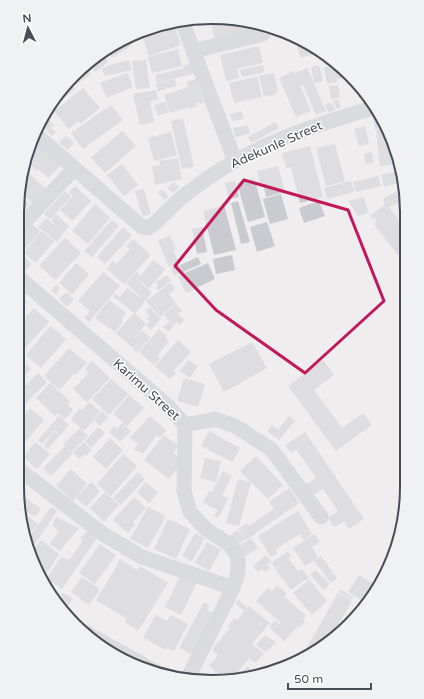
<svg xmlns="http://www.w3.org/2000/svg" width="424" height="699" font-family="'Varela Round',sans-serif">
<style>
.building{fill:#cacbd1}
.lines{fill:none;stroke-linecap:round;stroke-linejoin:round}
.minor{stroke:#bfc5cd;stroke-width:15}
.marked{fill:none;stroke:#c2185b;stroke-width:3;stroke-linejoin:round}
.labels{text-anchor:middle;stroke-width:3;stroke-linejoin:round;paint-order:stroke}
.street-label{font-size:13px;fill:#474e58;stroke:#fff}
.rim{fill:none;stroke:#474e58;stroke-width:2}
</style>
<rect width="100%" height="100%" fill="#efeded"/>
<g class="building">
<path d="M210,21H249L251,31L215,40Z"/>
<path d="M171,22L172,26L139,38L138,36Z"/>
<path d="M175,28L181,45L149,56L143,39Z"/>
<path d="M128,40L132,45L112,58L106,49Z"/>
<path d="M305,43L321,50L322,52L301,58L297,46Z"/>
<path d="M259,46L263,63L237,69L239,78L226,81L220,55Z"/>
<path d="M178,49L182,66L152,73L148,57Z"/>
<path d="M101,52L108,62L95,72L89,65Z"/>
<path d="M129,60L132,70L104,76L102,68L110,66L109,65Z"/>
<path d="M146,60L150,88L136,89L132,61Z"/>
<path d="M193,63L196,73L157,83L155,75L184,68L183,66Z"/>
<path d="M263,65L264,72L242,77L240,70Z"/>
<path d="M319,65L323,81L314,83L311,67Z"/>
<path d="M337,65L340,69L342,68L351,77L337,79V82L327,84L324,67Z"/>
<path d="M86,67L91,74L77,84L74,80Z"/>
<path d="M307,68L326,111L316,115L303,85L300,86L311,111L296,117L279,78L294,71L295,73Z"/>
<path d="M127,73L133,87L107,98L100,83Z"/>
<path d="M274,73L278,91H276L277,94L264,97L259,76Z"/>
<path d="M257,77L262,97L234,103L229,83Z"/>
<path d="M175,79L177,86L158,91L156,84Z"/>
<path d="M196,79L204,103L200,104L199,102L196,103L197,106L190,109V107L170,113L164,95L188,87L187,82Z"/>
<path d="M71,83L75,89L65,97L61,92Z"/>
<path d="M338,85L340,97L331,99L329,86Z"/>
<path d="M83,88L100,108L80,124L78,121L69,129L54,111Z"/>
<path d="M156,90L158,100L150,101L154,122L140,125L133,94Z"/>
<path d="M338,99L341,108L336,109L333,100Z"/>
<path d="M165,102L169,112L158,116L154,105Z"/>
<path d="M331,102L335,110L329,113L325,105Z"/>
<path d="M111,105L123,120L83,149L71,133Z"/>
<path d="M242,111L244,119L232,121L230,114Z"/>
<path d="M45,116L54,125L51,128L56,132L52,136L40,124Z"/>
<path d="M381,116L385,127L375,129L373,117Z"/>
<path d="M183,118L194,167L182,169L171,121Z"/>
<path d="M275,122L279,128L251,143L248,137Z"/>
<path d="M248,125L250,134L235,137L233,128Z"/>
<path d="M365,126L369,144L359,146L354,129Z"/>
<path d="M385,128L396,164L380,166L376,130Z"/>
<path d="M122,131L136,146L105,173L91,158Z"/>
<path d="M171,132L177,155L154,161L148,138Z"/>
<path d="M66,136L74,143L68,150L59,143Z"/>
<path d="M38,143L61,165L48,178L38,169L37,171L25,160L26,156Z"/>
<path d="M335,144L345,181L326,186L316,148Z"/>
<path d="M310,146L323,197L300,203L291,167L286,168L282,153Z"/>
<path d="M372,152L373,163L365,164L364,154Z"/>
<path d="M178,158L182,179L155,185L152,166L160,165L159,161Z"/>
<path d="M122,164L138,185L124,196L107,175Z"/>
<path d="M278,166L285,192L266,197L263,183H260L257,171Z"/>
<path d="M398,171L401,182L384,187L381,175Z"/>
<path d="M28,172L47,190L34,204L19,191L21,179Z"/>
<path d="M378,176L381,186L356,192L353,182Z"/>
<path d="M254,178L265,217L248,222L237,183Z"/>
<path d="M235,181L239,197L229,199L225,183Z"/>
<path d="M351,181L354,192L327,199L324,188Z"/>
<path d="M174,182L179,187L173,193L167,188Z"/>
<path d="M75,186L91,201L72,221L60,210L73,196L69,192Z"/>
<path d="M403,188L407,200L389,207L407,231V267L374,224L377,222L374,217L372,219L370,216L384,205V198Z"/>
<path d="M144,189L151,214L142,216L135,191Z"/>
<path d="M162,189L169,196L165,200L158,193Z"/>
<path d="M65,191L71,197L50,219L44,214Z"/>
<path d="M18,194L29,204L22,212L17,208Z"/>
<path d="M281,194L288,219L270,224L263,199Z"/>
<path d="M364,197L368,213L358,216L348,201Z"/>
<path d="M238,201L250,242L241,244L231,203Z"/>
<path d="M319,201L325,216L304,223L299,208Z"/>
<path d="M95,204L110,218L88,244L72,231Z"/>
<path d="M224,205L236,250L214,255L203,211Z"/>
<path d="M56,214L69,226L57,242L38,227L46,218L62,231L51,220Z"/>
<path d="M112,220L119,226L92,257L84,251Z"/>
<path d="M267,222L275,246L257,252L250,227Z"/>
<path d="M32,224L40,231L23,252L17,247V242Z"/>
<path d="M123,227L132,235L105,264L97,257Z"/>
<path d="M202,227L207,252L197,254L192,229Z"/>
<path d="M41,231L54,241L36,263L24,253Z"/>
<path d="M170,235L176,249L173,250L179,263L169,267L158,241Z"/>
<path d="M65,238L81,253L55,280L39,266Z"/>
<path d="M133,239L151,255L124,284L107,269L113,261L116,264L130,249L126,246Z"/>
<path d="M17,249L32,264L26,270L17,262Z"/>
<path d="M232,255L235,270L216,274L213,259Z"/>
<path d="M198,257L201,264L183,272L180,265Z"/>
<path d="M153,260L165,270L149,288L138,279Z"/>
<path d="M76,263L89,274L72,295L59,283Z"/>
<path d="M208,263L215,279L186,293L178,276Z"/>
<path d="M179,265L183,272L174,276L171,268Z"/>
<path d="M103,272L120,286L89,322L84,318L90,311L78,301Z"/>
<path d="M137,272L140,275L137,279L152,293L145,301L126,283Z"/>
<path d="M167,275L171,281L158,290L156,287L158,286L156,282Z"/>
<path d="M170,283L175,289L169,294L176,303L160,317L146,301Z"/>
<path d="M56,285L60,288L56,295L51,291Z"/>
<path d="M127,288L145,301L135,314L146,324L134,338H135L142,330L150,338L137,352L133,349L140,342L133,348L116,333L134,313L113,296L115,294L120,297Z"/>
<path d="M17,292L27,302L17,312Z"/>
<path d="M66,292L74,299L67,307L59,299Z"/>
<path d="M109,300L126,313L121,320L123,321L115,332L95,318Z"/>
<path d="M176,304L182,311L178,314L185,320L179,325L177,322L173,326L164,315Z"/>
<path d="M149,307L161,319L151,330L146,325L150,322L147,319L150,316L146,312Z"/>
<path d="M34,308L49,322L23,350L17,344V326Z"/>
<path d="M169,322L173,327L168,332L163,327Z"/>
<path d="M50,326L66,339L41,368L26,355Z"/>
<path d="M159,329L167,336L165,338L169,341L157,356L160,358L154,365L139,352Z"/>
<path d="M178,340L191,352L173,371L176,373L170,379L162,372L167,366L161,372L155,366Z"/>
<path d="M252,342L267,368L224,392L209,364Z"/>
<path d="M69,348L87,363L75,375L74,374L60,390L44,376Z"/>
<path d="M17,355L26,363L17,372Z"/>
<path d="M188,360L198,366L190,378L180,371Z"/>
<path d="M323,360L334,375L314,390L342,428L363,413L372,425L336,451L288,386Z"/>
<path d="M92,361L110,378L87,402L73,389L89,373L85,369Z"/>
<path d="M27,364L31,369L20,380L17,377V373Z"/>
<path d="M38,373L47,382L17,412V394Z"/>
<path d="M184,378L205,384L198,407L177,401Z"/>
<path d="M22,379L26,381L17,391V383Z"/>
<path d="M111,379L128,394L109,415L92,399Z"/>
<path d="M50,383L70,401L68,405L73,410L65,419L58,413L55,416L36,398Z"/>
<path d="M129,395L144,408L127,426L113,414Z"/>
<path d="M89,402L100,411L94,419L89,416L94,420L84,431L71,419L80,408L82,410Z"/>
<path d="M30,408L44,420L17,452V423Z"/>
<path d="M102,411L108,417L100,426L94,420Z"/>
<path d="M59,416L69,424L61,435L55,430L42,444L38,440L52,424L56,428H57L52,424Z"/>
<path d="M150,416L166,430L160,438L157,435L143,454L138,450L137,452L134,449L138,444L130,438Z"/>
<path d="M289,416L295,421L279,440L267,431L272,425L278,430Z"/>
<path d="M122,423L131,431L120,442L109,432L114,426L117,429Z"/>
<path d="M98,427L105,433L91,448L85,441Z"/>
<path d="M80,428L88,436L71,452L73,453L51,476L43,468L65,446L68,449L63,444Z"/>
<path d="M55,431L60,435L48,449L44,445Z"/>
<path d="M209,431L240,448L233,462L201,446Z"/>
<path d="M305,432L364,519L349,529L344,521L334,527L328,518L338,511L323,489L311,496L304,486L316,478L296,449L291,453L285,445Z"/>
<path d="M164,435L178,446L173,453L183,461L169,479L144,460Z"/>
<path d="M110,438L123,450L106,469L93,457Z"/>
<path d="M35,442L50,454L37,469L23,457Z"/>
<path d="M84,442L92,450L86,456L85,454L79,459L73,452Z"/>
<path d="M123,454L137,466L111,496L97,484Z"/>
<path d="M256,456L283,485L268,499L240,471Z"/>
<path d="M205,458L221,461L216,482L200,478Z"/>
<path d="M71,469L87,484L73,501L56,486Z"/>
<path d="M223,471L232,476L222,495L228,499L218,518L214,516L218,510L203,503L209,491L212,492Z"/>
<path d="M138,472L145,479L121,505L113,498Z"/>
<path d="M238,479L251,482L239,526L226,523Z"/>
<path d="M17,480L23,484L18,495L17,487Z"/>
<path d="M91,482L100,491L86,507L76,498Z"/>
<path d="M146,482L158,493L149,503L137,492Z"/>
<path d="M289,488L299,503L246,540L238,529L247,523L249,526L274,509L269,502Z"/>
<path d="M105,492L119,505L104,522L90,508Z"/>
<path d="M23,496L41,509L35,517L20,508L19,501Z"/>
<path d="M134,497L146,508L133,522L135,524L128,533L113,520Z"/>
<path d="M51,507L57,511L29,553L26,542Z"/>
<path d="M148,507L166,516L148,548L130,539Z"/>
<path d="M298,511L312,534L304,540L300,534L276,549L278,553L271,557L258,536Z"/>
<path d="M29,517L38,524L28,536L25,534L23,525Z"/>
<path d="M56,517L79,528L60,551L50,544L59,531L52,525Z"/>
<path d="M168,519L190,529L176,559L154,549Z"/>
<path d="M237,530L245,539L238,545L230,536Z"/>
<path d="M87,531L97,538L62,589L46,579L61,557L69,560L83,541L80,538Z"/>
<path d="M195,533L205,538L192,561L182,556Z"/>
<path d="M315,534L320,542L312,547L318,558L305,566L293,548Z"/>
<path d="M251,538L258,548L246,556L239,546Z"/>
<path d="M41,540L59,554L43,579L30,555Z"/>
<path d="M207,542L221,550L209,571L195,563Z"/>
<path d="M100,544L116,555L95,584L79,573Z"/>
<path d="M288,551L291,556L288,558L298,571L302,569L309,578L305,581L304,580L291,590L275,569L287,560L275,568L271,563Z"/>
<path d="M266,555L271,561L267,565L270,568L265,572L262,569L258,572L253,566Z"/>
<path d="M321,556L337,578L331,583L314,561Z"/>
<path d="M120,559L137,570L140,566L168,583L138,631L125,622L127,619L96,600L117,566H116Z"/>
<path d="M315,570L330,584L324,590L310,575Z"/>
<path d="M181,574L197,582L181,615L165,607Z"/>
<path d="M359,575L378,587L374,596L367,603L348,592Z"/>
<path d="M82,577L100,589L89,605L71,592Z"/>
<path d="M309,580L327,601L312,615L293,593Z"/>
<path d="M277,585L287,594L284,596L306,616L303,619L301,617L305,622L300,627L298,626L284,641L269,627L275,621L279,624L281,623L256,601L268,588L272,591Z"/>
<path d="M340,589L353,597L352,600L339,592Z"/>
<path d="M63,593L73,598L67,608L58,602Z"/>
<path d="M338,593L352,601L327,644L301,658Z"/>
<path d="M238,600L247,607L244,611L236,604Z"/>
<path d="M204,602L209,605L207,610L212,613L206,624L210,626L194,656L179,648Z"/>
<path d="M249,606L270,623L252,644L264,653L255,663L249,658L232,679L225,680L209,666L218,655L212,650L230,628L228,626L235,618L237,620Z"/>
<path d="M156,615L167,621L171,615L188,624L174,651L167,648L166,650L143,638Z"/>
<path d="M265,635L276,642L266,652L256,645Z"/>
<path d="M248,666L255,675L238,678L236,676Z"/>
</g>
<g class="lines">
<g class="minor">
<path d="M182,21L235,161"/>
<path d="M193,51L263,34"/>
<path d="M35,134L142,227L148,228L154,224C166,213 177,200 190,191C244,148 311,126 376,107"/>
<path d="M17,230L74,169"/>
<path d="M17,276L168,406L185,425L184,491L190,512L206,529L230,545L238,556V572L233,588L188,678"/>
<path d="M185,425L215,419L235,426L271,449L321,517"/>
<path d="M17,468L103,534L142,557L233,588"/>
<path d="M83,631L160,674"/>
</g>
</g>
<path d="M0 0H424V699H0ZM244,180L348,210L384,301L305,373L216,310L175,266Z" fill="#efeded" fill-opacity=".55" fill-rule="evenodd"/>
<path class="marked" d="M244,180L348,210L384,301L305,373L216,310L175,266Z"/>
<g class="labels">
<g class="street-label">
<text transform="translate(276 144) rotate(-24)" y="5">Adekunle Street</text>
<text transform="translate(147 389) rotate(42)" y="5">Karimu Street</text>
</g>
</g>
<path d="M0 0H424V699H0ZM212 24H212A188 188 0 0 1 400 212V487A188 188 0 0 1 212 675H212A188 188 0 0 1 24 487V212A188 188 0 0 1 212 24Z" fill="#f0f1f2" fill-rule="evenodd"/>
<path class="rim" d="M212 24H212A188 188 0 0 1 400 212V487A188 188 0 0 1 212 675H212A188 188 0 0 1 24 487V212A188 188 0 0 1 212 24Z"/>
<g transform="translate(28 28) rotate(354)" stroke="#ffffff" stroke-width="3" paint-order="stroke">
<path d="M0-3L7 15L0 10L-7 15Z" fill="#474e58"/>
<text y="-6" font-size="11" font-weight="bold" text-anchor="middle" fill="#474e58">N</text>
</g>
<path d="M288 683v6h83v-6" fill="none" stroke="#474e58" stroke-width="2"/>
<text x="294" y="683" font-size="12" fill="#474e58" stroke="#ffffff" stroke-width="3" paint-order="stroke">50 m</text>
</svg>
